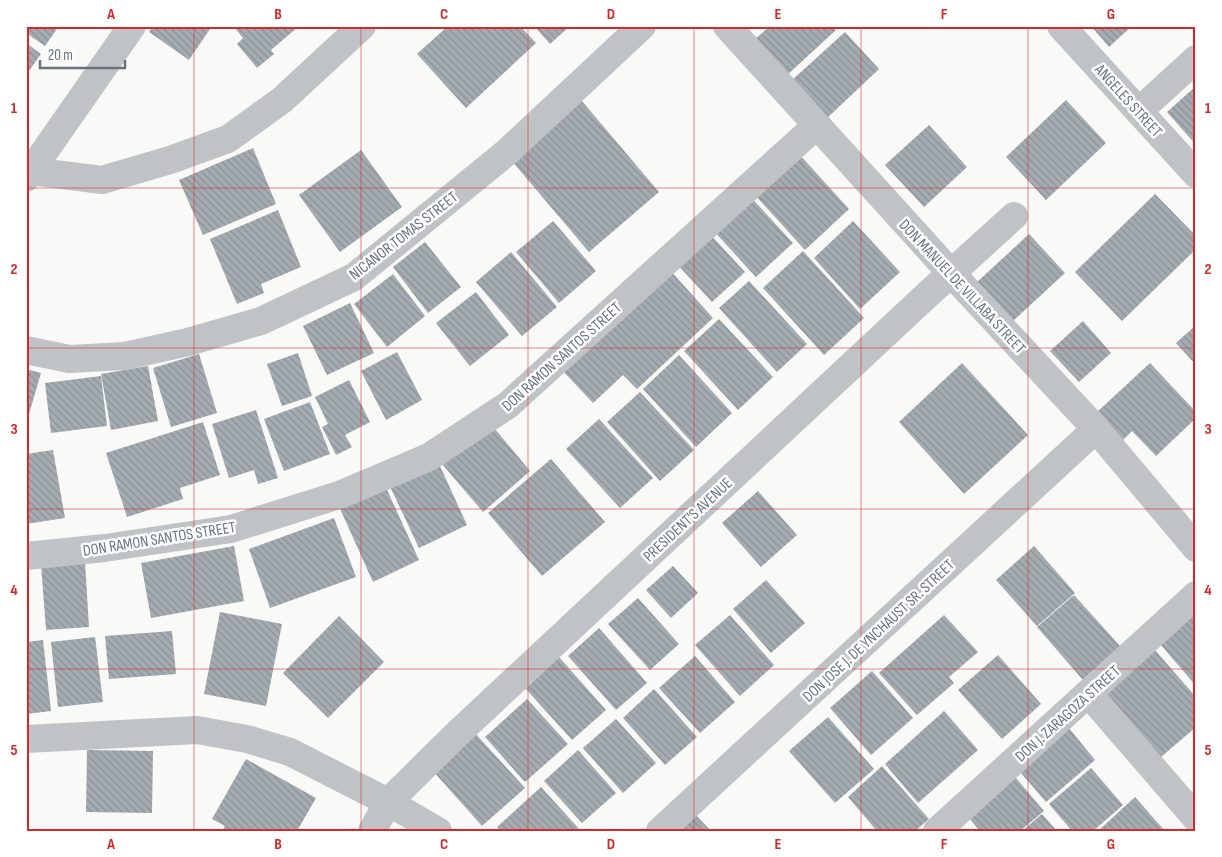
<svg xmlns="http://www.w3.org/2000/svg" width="1222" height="857" font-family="'Sofia Sans Condensed',sans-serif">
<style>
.building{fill:url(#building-back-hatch)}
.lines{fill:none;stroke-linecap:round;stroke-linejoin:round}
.minor{stroke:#bfc3c6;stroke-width:28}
.grid{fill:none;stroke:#d62828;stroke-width:1;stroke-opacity:0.55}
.labels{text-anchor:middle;stroke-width:5;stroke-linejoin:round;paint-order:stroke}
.street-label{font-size:16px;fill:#67757e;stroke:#fff}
.neatline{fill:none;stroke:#d62828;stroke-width:2}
.grid-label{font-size:16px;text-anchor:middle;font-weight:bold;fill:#d62828}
</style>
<defs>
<pattern id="building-back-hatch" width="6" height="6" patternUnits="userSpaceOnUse" patternTransform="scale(1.25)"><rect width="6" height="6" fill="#a4acb1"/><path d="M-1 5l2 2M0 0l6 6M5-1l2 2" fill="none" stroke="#899195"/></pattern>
</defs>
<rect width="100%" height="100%" fill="#f9f9f7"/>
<g class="building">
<path d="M26,26H59L45,46L26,33Z"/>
<path d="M153,26H212L189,60L149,32Z"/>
<path d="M233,26H299L271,50L274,54L257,68L237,44L243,38Z"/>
<path d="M448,26H520L536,43L466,108L417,54Z"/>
<path d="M534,26H570L550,44Z"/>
<path d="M770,26H832L836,30L785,77L753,41Z"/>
<path d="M1091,26H1132L1109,47Z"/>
<path d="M845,32L879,69L826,119L791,81Z"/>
<path d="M26,43L41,54L26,75Z"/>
<path d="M1196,86V145L1167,112Z"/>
<path d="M581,100L659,192L589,252L511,160Z"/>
<path d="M1066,100L1106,143L1046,200L1006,157Z"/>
<path d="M929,125L967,167L924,207L885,165Z"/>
<path d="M253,148L276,204L203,235L179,180Z"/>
<path d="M361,150L402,207L340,252L299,195Z"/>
<path d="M798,153L849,209L805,250L754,194Z"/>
<path d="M747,193L793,243L756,277L710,227Z"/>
<path d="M1155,194L1196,236V249L1122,321L1075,272Z"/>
<path d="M278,210L301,267L261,284L264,293L237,304L210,239Z"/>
<path d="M553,221L596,271L559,303L516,252Z"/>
<path d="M853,221L900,272L860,309L814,258Z"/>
<path d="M708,232L745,272L712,302L675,262Z"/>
<path d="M1029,234L1065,273L1012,322L976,283Z"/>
<path d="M425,242L461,287L428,313L393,267Z"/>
<path d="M803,251L864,318L824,355L763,288Z"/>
<path d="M511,252L557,307L522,336L476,282Z"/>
<path d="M669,269L713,318L637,389L623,375L593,403L561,369Z"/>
<path d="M393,274L425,316L387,347L354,304Z"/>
<path d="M749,281L807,344L777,372L719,308Z"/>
<path d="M476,292L509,335L470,366L436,323Z"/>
<path d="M350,303L374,353L327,375L303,326Z"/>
<path d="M719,319L773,377L738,410L684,351Z"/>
<path d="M1083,321L1111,353L1079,382L1050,351Z"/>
<path d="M1196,325V365L1176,343Z"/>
<path d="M397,352L422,400L386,420L361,371Z"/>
<path d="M298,353L312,396L282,406L267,364Z"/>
<path d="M199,354L217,413L171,427L153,368Z"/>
<path d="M679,355L732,413L696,447L643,389Z"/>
<path d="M962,363L1028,435L964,494L899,422Z"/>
<path d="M1150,363L1196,412V418L1156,456L1132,431L1122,441L1096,413Z"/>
<path d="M148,366L158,421L111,430L101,374Z"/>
<path d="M26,369L41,373L27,421H26Z"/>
<path d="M101,376L107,426L51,433L45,383Z"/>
<path d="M349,380L370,422L345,435L352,447L336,455L322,427L328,424L315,397Z"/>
<path d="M640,392L694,450L660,481L607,422Z"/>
<path d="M310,402L330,454L284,471L264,419Z"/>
<path d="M256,410L278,478L258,484L254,470L229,478L212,424Z"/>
<path d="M599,419L653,478L620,508L566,449Z"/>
<path d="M203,422L220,475L180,488L183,499L127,517L106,453Z"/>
<path d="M490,423L530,471L483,512L442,464Z"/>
<path d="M53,450L65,518L26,524V454Z"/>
<path d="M435,455L467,525L419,548L386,478Z"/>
<path d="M551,459L605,522L542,576L488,513Z"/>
<path d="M383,481L419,560L373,582L337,502Z"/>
<path d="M758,491L797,535L761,567L722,523Z"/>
<path d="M334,518L356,577L270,608L249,549Z"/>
<path d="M234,546L244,601L151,618L141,563Z"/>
<path d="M1034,546L1075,593L1037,626L996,580Z"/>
<path d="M85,562L89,627L46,630L41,564Z"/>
<path d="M673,566L698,593L671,618L646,590Z"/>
<path d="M766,580L805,623L771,653L733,609Z"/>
<path d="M1074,595L1120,646L1083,680L1037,627Z"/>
<path d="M638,598L679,644L650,670L608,624Z"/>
<path d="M1196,602V686L1155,638Z"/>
<path d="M220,612L282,624L266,706L204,694Z"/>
<path d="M730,615L774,665L740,696L695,645Z"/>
<path d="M944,615L978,652L949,677L954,683L917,715L879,673Z"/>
<path d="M339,616L384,662L328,718L283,673Z"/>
<path d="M599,628L647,683L616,710L568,656Z"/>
<path d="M172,631L176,674L109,679L105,636Z"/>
<path d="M95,637L103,702L58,707L51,642Z"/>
<path d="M43,640L51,711L26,714V642Z"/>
<path d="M1154,649L1196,697V727L1161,757L1104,692Z"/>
<path d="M998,655L1041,704L1002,739L958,690Z"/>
<path d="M695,656L735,702L700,733L659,688Z"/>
<path d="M559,657L606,710L572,740L525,688Z"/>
<path d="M872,671L913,718L871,755L830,708Z"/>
<path d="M654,689L697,737L665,765L623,718Z"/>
<path d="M527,699L568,744L525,782L485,737Z"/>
<path d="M944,711L978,750L918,803L885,764Z"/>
<path d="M828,717L874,769L835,803L789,751Z"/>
<path d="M616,719L656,763L623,793L583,748Z"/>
<path d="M1064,722L1095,760L1046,802L1014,765Z"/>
<path d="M474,732L525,788L482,826L432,770Z"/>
<path d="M87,750L153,751L152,813L86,812Z"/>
<path d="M578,750L616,793L582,823L544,781Z"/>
<path d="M246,759L316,798L297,831H222L225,826L212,819Z"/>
<path d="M882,766L929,819L915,831H877L848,797Z"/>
<path d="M1091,768L1123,805L1093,831H1072L1049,804Z"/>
<path d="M1010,771L1044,811L1020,831H980L963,811Z"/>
<path d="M541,787L581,831H501L497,827Z"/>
<path d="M1135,797L1165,831H1098Z"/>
<path d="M692,811L711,831H671Z"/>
<path d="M1042,814L1057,831H1022Z"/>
</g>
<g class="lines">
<g class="minor">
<path d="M727,26L951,273L1096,429L1196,548"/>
<path d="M1061,26L1196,174"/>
<path d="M1139,111L1196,59"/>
<path d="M31,171L102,180L170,160L228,139L282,100L362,26"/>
<path d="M26,178L132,26"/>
<path d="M26,350L69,359L125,356L188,342L261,321L354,277L507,152L642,26"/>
<path d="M26,556L105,548L231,529L342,494L429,457L508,405L817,125"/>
<path d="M1088,693L1196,818"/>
<path d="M26,739L197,730L247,739L290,752L388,802L438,831"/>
<path d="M372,831L388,802L457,734L926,296L1014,216"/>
<path d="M660,831L1096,429"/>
<path d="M937,831L1196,595"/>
</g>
</g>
<path class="grid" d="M194,26V831M361,26V831M528,26V831M694,26V831M861,26V831M1028,26V831M26,188H1196M26,348H1196M26,509H1196M26,669H1196"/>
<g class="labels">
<g class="street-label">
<text transform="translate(1129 100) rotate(48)" y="6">ANGELES STREET</text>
<text transform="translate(403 235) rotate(-38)" y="6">NICANOR TOMAS STREET</text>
<text transform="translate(963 286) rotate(47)" y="6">DON MANUEL DE VILLABA STREET</text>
<text transform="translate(561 356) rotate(-42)" y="6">DON RAMON SANTOS STREET</text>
<text transform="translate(687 519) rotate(-43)" y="6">PRESIDENT'S AVENUE</text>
<text transform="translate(159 538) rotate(-9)" y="6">DON RAMON SANTOS STREET</text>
<text transform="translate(878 630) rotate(-43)" y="6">DON JOSE J. DE YNCHAUST SR. STREET</text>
<text transform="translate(1067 713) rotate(-42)" y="6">DON J. ZARAGOZA STREET</text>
</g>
</g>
<rect width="1222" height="857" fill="none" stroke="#ffffff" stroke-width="55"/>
<path d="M40 60v8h85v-8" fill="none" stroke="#67757e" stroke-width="2.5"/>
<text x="48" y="60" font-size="15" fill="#67757e" stroke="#ffffff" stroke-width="4" paint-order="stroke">20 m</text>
<rect x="28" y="28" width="1166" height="802" class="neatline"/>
<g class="grid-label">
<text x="111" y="19">A</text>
<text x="278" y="19">B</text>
<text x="444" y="19">C</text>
<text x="611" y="19">D</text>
<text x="778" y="19">E</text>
<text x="944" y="19">F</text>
<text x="1111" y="19">G</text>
<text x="14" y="113">1</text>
<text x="1208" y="113">1</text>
<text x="14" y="274">2</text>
<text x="1208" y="274">2</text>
<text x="14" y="434">3</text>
<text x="1208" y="434">3</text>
<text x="14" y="595">4</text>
<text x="1208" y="595">4</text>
<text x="14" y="755">5</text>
<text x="1208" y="755">5</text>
<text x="111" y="849">A</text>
<text x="278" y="849">B</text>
<text x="444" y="849">C</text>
<text x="611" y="849">D</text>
<text x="778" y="849">E</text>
<text x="944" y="849">F</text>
<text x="1111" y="849">G</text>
</g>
</svg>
